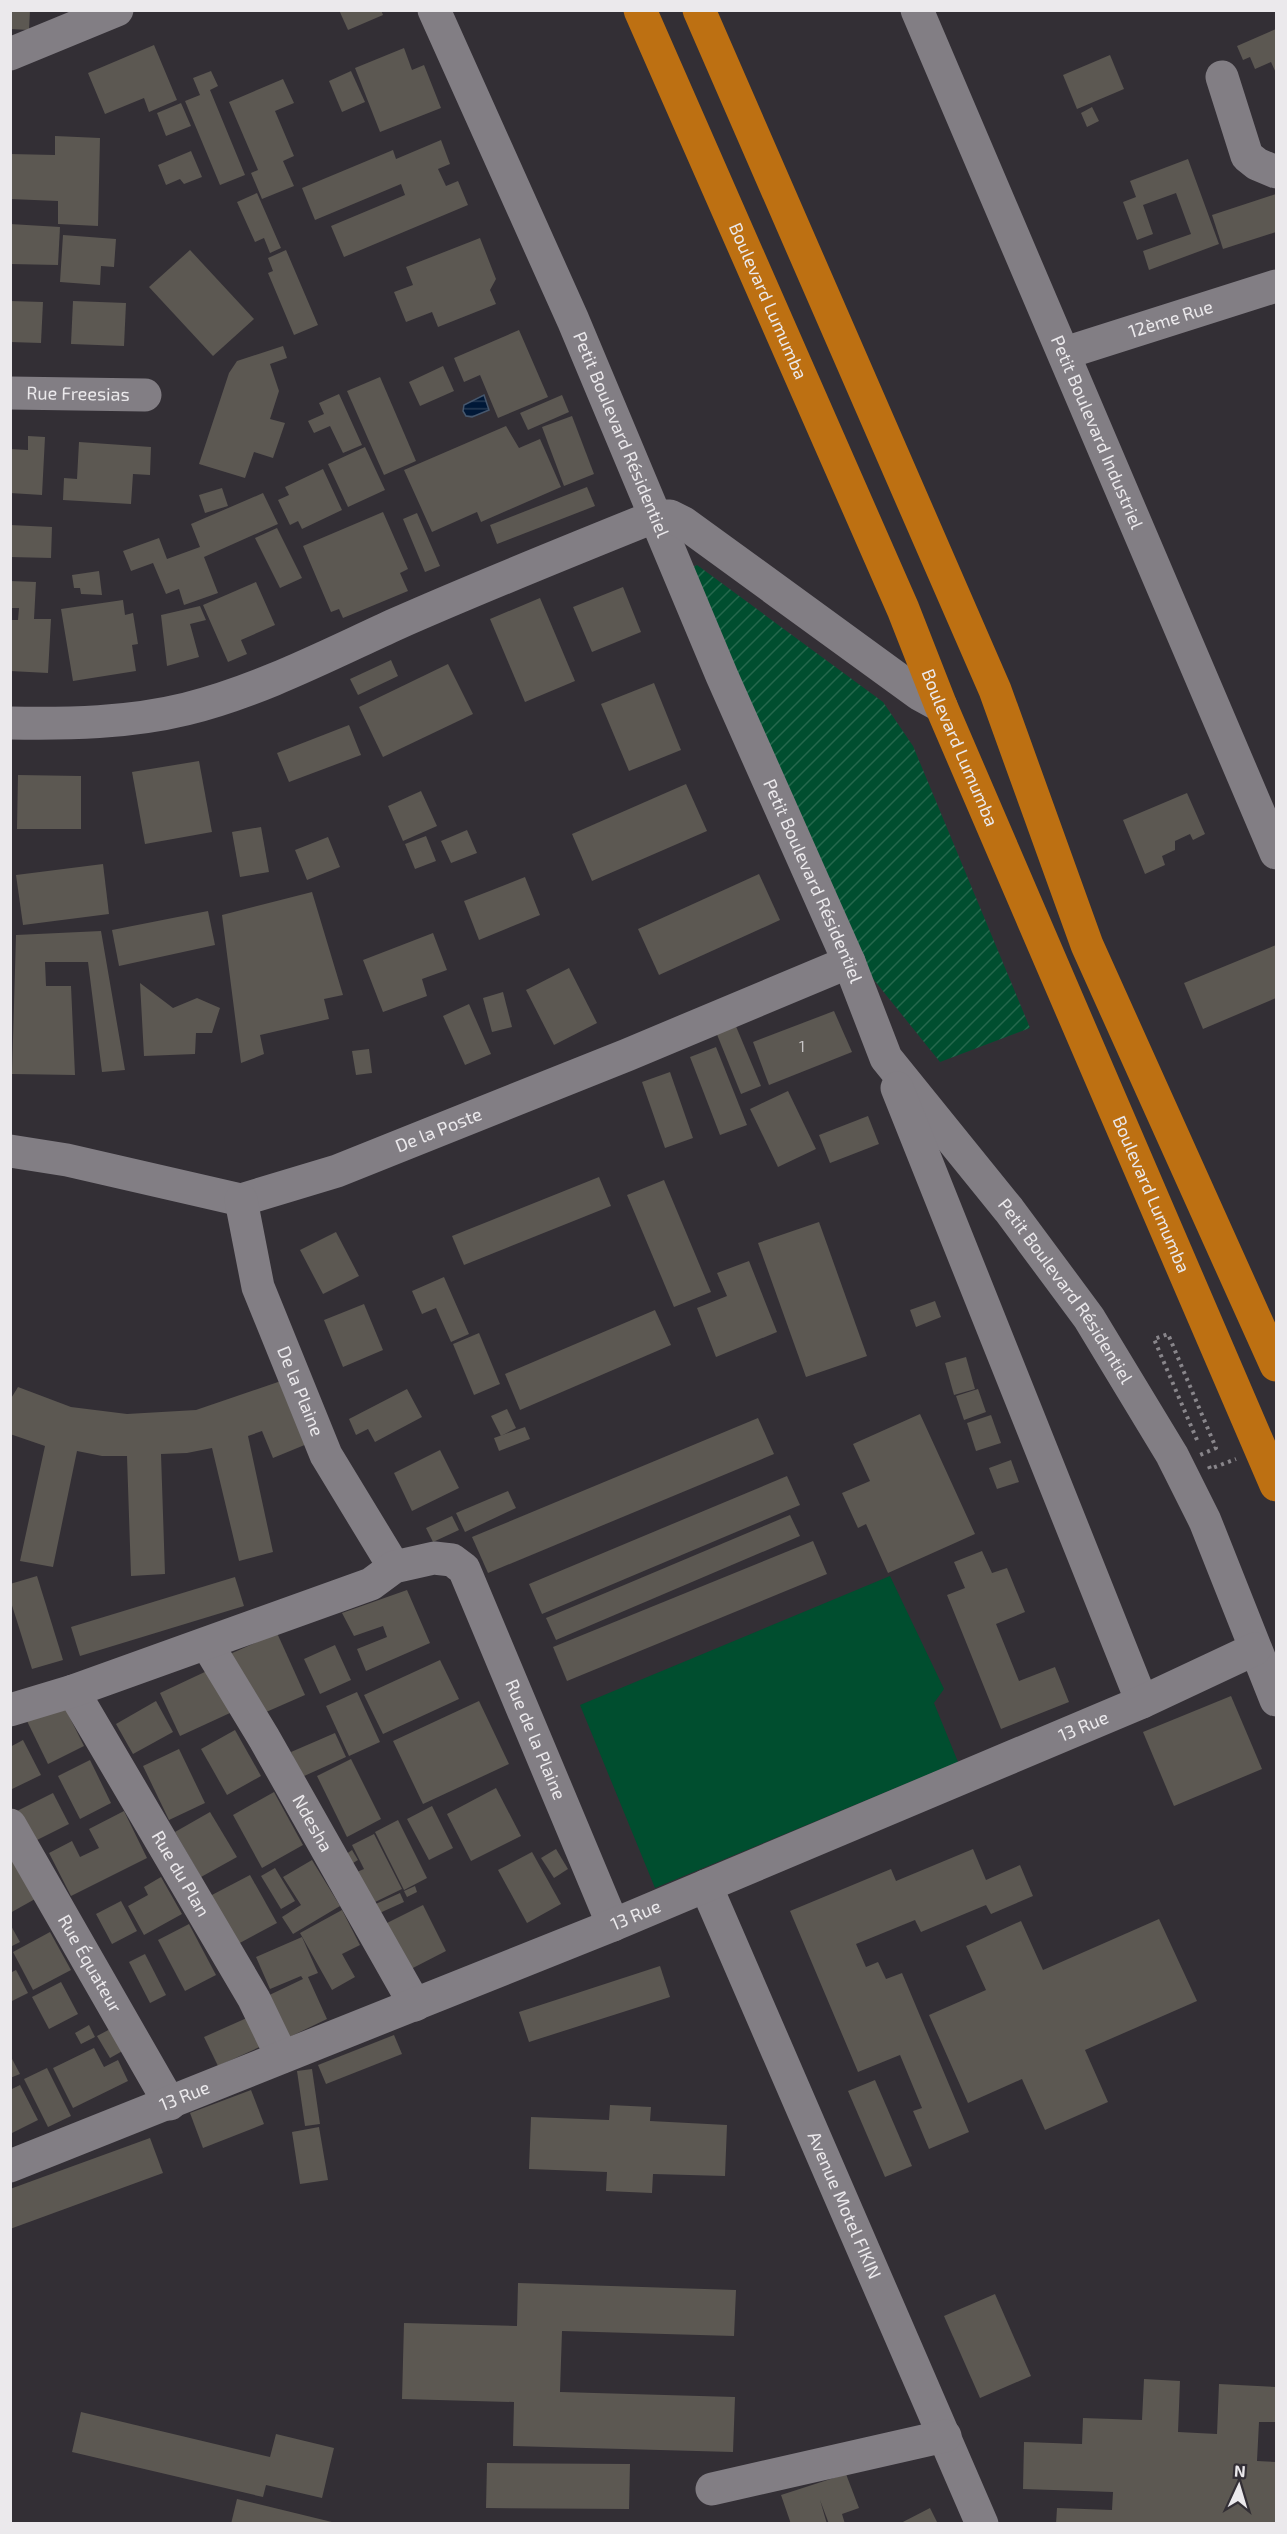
<svg xmlns="http://www.w3.org/2000/svg" width="1287" height="2534" font-family="'Exo 2',sans-serif">
<style>
.garden{fill:url(#garden-furrows)}
.pitch{fill:#004e2f}
.water{fill:url(#water-rules);stroke:#46576d;stroke-width:1.5}
.building{fill:#5c5852}
.lines{fill:none;stroke-linecap:round;stroke-linejoin:round}
.path{stroke:#89868b;stroke-width:4;stroke-dasharray:3 4.5;stroke-linecap:butt}
.minor{stroke:#827e84;stroke-width:33}
.highway{stroke:#bd7012;stroke-width:33}
.labels{text-anchor:middle;stroke-width:4.5;stroke-linejoin:round;paint-order:stroke}
.number-label{font-size:15px;fill:#c7c5c6}
.street-label{font-size:18px;fill:#ebe9ec;stroke:#332f35}
</style>
<defs>
<pattern id="garden-furrows" width="10" height="10" patternUnits="userSpaceOnUse" patternTransform="scale(1.5)"><rect width="10" height="10" fill="#004e2f"/><path d="M-1 1l2-2M0 10L10 0M9 11l2-2" fill="none" stroke="#25684d"/></pattern>
<pattern id="water-rules" width="6" height="5" patternUnits="userSpaceOnUse" patternTransform="scale(1.5)"><rect width="6" height="5" fill="#001837"/><path d="M0 2.5h6" fill="none" stroke="#253a54"/></pattern>
</defs>
<rect width="100%" height="100%" fill="#332f35"/>
<path class="garden" d="M697,565L883,702L913,746L1030,1028L940,1062L866,970L684,571Z"/>
<path class="pitch" d="M890,1576L944,1689L934,1703L958,1762L655,1888L580,1705Z"/>
<path class="water" d="M484,395L489,410L472,417L466,416L463,411L464,405Z"/>
<g class="building">
<path d="M10,10H30L29,30L10,29Z"/>
<path d="M339,10H381L383,15L348,30Z"/>
<path d="M1276,29V73L1271,62L1255,69L1250,57L1243,60L1237,46Z"/>
<path d="M154,45L177,100L149,112L144,98L105,114L88,73Z"/>
<path d="M404,48L412,70L424,65L441,108L380,132L355,68Z"/>
<path d="M1110,55L1124,89L1077,109L1063,75Z"/>
<path d="M211,71L218,86L210,90L245,175L220,185L185,101L200,95L193,78Z"/>
<path d="M351,71L365,102L342,112L329,81Z"/>
<path d="M283,79L294,103L275,111L294,156L283,161L294,186L262,199L251,173L258,170L229,102Z"/>
<path d="M181,103L191,126L166,136L157,113Z"/>
<path d="M1092,107L1099,121L1087,127L1081,113Z"/>
<path d="M55,136L100,138L98,226L58,224V201L10,199V154L55,155Z"/>
<path d="M441,140L450,164L438,169L446,186L458,181L468,205L344,257L331,226L405,195L401,184L315,220L302,188L393,150L396,159Z"/>
<path d="M191,151L202,177L184,184L180,179L166,185L158,165Z"/>
<path d="M1188,159L1219,244L1149,270L1143,251L1191,234L1176,193L1143,205L1153,234L1137,240L1123,202L1136,197L1130,181Z"/>
<path d="M257,193L281,248L270,253L264,238L255,242L237,202Z"/>
<path d="M1276,194V232L1223,249L1212,215Z"/>
<path d="M10,224L60,227L58,265L10,264Z"/>
<path d="M63,235L116,239L114,267L101,266L100,285L60,282Z"/>
<path d="M480,238L496,279L490,290L496,304L438,327L432,312L406,322L394,292L413,285L406,267Z"/>
<path d="M190,250L254,319L213,356L149,287Z"/>
<path d="M286,250L318,325L294,335L268,273L273,271L268,258Z"/>
<path d="M10,301L43,302L41,343L10,342Z"/>
<path d="M73,301L126,303L124,346L71,344Z"/>
<path d="M519,330L548,397L498,418L480,375L464,382L454,358Z"/>
<path d="M283,346L287,358L270,364L279,391L270,419L285,423L273,458L254,452L245,478L199,464L229,373L237,361Z"/>
<path d="M443,366L454,391L420,406L409,382Z"/>
<path d="M380,377L416,461L384,475L347,391Z"/>
<path d="M339,394L362,445L343,453L330,426L314,433L308,421L324,414L319,403Z"/>
<path d="M562,395L569,412L528,430L520,413Z"/>
<path d="M572,416L594,474L564,486L542,427Z"/>
<path d="M506,426L519,448L540,439L561,487L481,522L477,512L432,532L404,470Z"/>
<path d="M28,436L45,437L42,495L10,493V449L28,450Z"/>
<path d="M79,442L151,447L150,475L133,474L131,504L63,500L64,478L77,479Z"/>
<path d="M365,447L385,490L348,507L328,464Z"/>
<path d="M323,469L342,510L302,529L298,521L290,525L278,500L289,495L285,487Z"/>
<path d="M587,487L595,506L497,544L490,525Z"/>
<path d="M222,488L228,506L205,513L199,495Z"/>
<path d="M263,493L278,524L204,557L218,593L184,605L179,589L166,594L153,563L131,571L123,551L159,538L167,559L200,547L191,524Z"/>
<path d="M383,512L408,569L400,573L408,591L343,618L339,609L331,612L303,546Z"/>
<path d="M417,513L440,566L425,572L403,519Z"/>
<path d="M10,525L52,527L51,558L10,557Z"/>
<path d="M277,528L302,578L280,588L255,538Z"/>
<path d="M99,571L102,595L81,594L80,588H74L72,575Z"/>
<path d="M10,581L36,582L34,619H51L48,673L10,671V620H18L19,608H10Z"/>
<path d="M256,582L275,625L241,640L247,654L228,662L203,605Z"/>
<path d="M623,587L641,632L592,652L573,607Z"/>
<path d="M540,598L575,681L525,702L490,619Z"/>
<path d="M123,600L125,615L133,613L138,644L132,645L136,671L73,681L61,609Z"/>
<path d="M200,606L206,620L190,624L199,657L167,666L161,615Z"/>
<path d="M391,660L398,676L358,695L350,679Z"/>
<path d="M448,664L473,714L383,757L359,707Z"/>
<path d="M654,683L681,750L629,771L601,704Z"/>
<path d="M349,725L361,755L289,782L277,753Z"/>
<path d="M199,761L212,832L145,844L132,772Z"/>
<path d="M18,775L81,776V829H17Z"/>
<path d="M686,784L707,831L592,881L572,834Z"/>
<path d="M421,791L437,826L403,841L388,806Z"/>
<path d="M1187,793L1205,834L1193,840L1190,834L1175,841V850L1162,856L1165,865L1145,874L1123,820Z"/>
<path d="M261,827L269,872L240,877L232,832Z"/>
<path d="M467,830L477,853L451,863L441,841Z"/>
<path d="M426,836L436,861L415,869L405,844Z"/>
<path d="M328,837L340,867L307,880L295,850Z"/>
<path d="M103,864L109,914L23,925L16,875Z"/>
<path d="M759,874L780,920L659,975L638,929Z"/>
<path d="M525,877L540,915L479,940L464,901Z"/>
<path d="M312,892L343,995L324,999L329,1019L260,1035L264,1054L241,1063L222,915Z"/>
<path d="M208,911L215,945L119,966L112,930Z"/>
<path d="M101,931L125,1070L102,1072L88,962H45L46,986H71L75,1075L12,1074L16,935Z"/>
<path d="M433,933L447,970L422,979L427,996L383,1012L363,960Z"/>
<path d="M1276,945V998L1203,1029L1184,983Z"/>
<path d="M569,968L597,1023L554,1045L526,990Z"/>
<path d="M140,983L173,1008L197,998L220,1008L212,1033H196L195,1054L144,1056Z"/>
<path d="M503,992L512,1027L492,1032L483,998Z"/>
<path d="M469,1004L491,1054L465,1065L443,1016Z"/>
<path d="M834,1011L852,1052L769,1085L753,1042Z"/>
<path d="M735,1024L761,1086L741,1094L716,1032Z"/>
<path d="M716,1047L747,1125L720,1135L690,1057Z"/>
<path d="M369,1049L372,1073L356,1075L352,1051Z"/>
<path d="M670,1072L693,1138L665,1148L642,1082Z"/>
<path d="M788,1091L816,1149L778,1167L750,1109Z"/>
<path d="M868,1116L879,1144L830,1163L819,1135Z"/>
<path d="M599,1177L611,1206L464,1265L452,1236Z"/>
<path d="M664,1180L711,1292L674,1307L627,1195Z"/>
<path d="M819,1222L867,1356L806,1377L758,1243Z"/>
<path d="M336,1232L359,1276L323,1294L300,1250Z"/>
<path d="M749,1261L777,1332L716,1357L697,1308L727,1296L717,1273Z"/>
<path d="M444,1277L469,1334L451,1342L436,1308L422,1314L412,1291Z"/>
<path d="M935,1301L941,1317L916,1327L910,1310Z"/>
<path d="M364,1304L383,1350L343,1367L324,1320Z"/>
<path d="M655,1310L671,1345L520,1410L505,1374Z"/>
<path d="M479,1333L500,1384L474,1395L453,1344Z"/>
<path d="M966,1357L975,1389L954,1395L945,1363Z"/>
<path d="M281,1381L307,1444L273,1458L262,1431L248,1436L273,1552L239,1561L212,1448L187,1453L161,1454L165,1574L131,1576L127,1456H102L77,1451L53,1567L20,1561L45,1446L10,1434V1400L18,1387L71,1407L127,1414L196,1410Z"/>
<path d="M407,1389L422,1417L375,1442L368,1429L356,1435L349,1419Z"/>
<path d="M978,1389L986,1412L964,1420L956,1396Z"/>
<path d="M507,1409L516,1428L501,1436L491,1416Z"/>
<path d="M920,1414L975,1534L888,1573L866,1524L858,1528L842,1493L870,1481L853,1444Z"/>
<path d="M991,1415L1001,1443L976,1451L967,1423Z"/>
<path d="M758,1418L774,1454L488,1573L472,1537Z"/>
<path d="M525,1427L530,1439L499,1451L494,1438Z"/>
<path d="M440,1450L459,1488L412,1511L394,1473Z"/>
<path d="M1011,1460L1019,1482L997,1489L989,1468Z"/>
<path d="M787,1476L800,1505L542,1614L529,1584Z"/>
<path d="M508,1491L516,1508L465,1532L456,1513Z"/>
<path d="M790,1515L800,1536L556,1640L546,1618Z"/>
<path d="M452,1516L459,1530L433,1542L426,1528Z"/>
<path d="M813,1541L827,1574L567,1681L553,1647Z"/>
<path d="M982,1551L992,1573L1007,1568L1025,1612L996,1624L1019,1681L1055,1667L1069,1702L1001,1729L947,1595L965,1588L954,1562Z"/>
<path d="M37,1576L63,1660L32,1669L10,1599V1584Z"/>
<path d="M235,1577L244,1606L80,1656L71,1627Z"/>
<path d="M407,1590L430,1643L366,1671L357,1649L387,1637L383,1626L354,1636L342,1613Z"/>
<path d="M277,1633L305,1695L257,1716L230,1654Z"/>
<path d="M335,1645L351,1680L320,1694L304,1659Z"/>
<path d="M440,1660L459,1699L383,1734L364,1695Z"/>
<path d="M209,1670L230,1713L180,1736L160,1693Z"/>
<path d="M357,1692L380,1742L349,1756L326,1706Z"/>
<path d="M1231,1696L1262,1769L1174,1806L1143,1732Z"/>
<path d="M156,1701L173,1732L133,1754L116,1724Z"/>
<path d="M479,1701L509,1764L423,1804L393,1741Z"/>
<path d="M63,1704L84,1746L48,1764L27,1721Z"/>
<path d="M235,1730L261,1776L227,1795L201,1749Z"/>
<path d="M335,1733L346,1757L302,1777L291,1752Z"/>
<path d="M23,1740L41,1775L10,1790V1747Z"/>
<path d="M179,1749L205,1803L169,1820L143,1766Z"/>
<path d="M351,1759L381,1819L347,1837L317,1776Z"/>
<path d="M90,1760L111,1803L80,1819L58,1776Z"/>
<path d="M496,1788L521,1836L471,1861L447,1814Z"/>
<path d="M274,1792L303,1845L262,1868L233,1815Z"/>
<path d="M53,1793L69,1824L33,1842L17,1811Z"/>
<path d="M432,1806L453,1848L429,1860L407,1819Z"/>
<path d="M124,1811L147,1858L71,1896L49,1853L72,1841L80,1857L99,1848L89,1829Z"/>
<path d="M210,1812L237,1857L201,1877L175,1832Z"/>
<path d="M398,1820L427,1878L404,1890L375,1832Z"/>
<path d="M374,1834L402,1889L373,1903L357,1872L364,1869L352,1845Z"/>
<path d="M556,1849L568,1869L554,1878L541,1858Z"/>
<path d="M973,1849L986,1880L1020,1865L1033,1896L991,1914L986,1905L921,1932L915,1920L856,1944L866,1967L878,1962L886,1979L902,1973L969,2132L929,2149L913,2111L922,2108L900,2055L858,2072L790,1911L891,1869L896,1881Z"/>
<path d="M352,1850L358,1860L348,1866L342,1857Z"/>
<path d="M532,1852L561,1904L527,1923L498,1870Z"/>
<path d="M12,1860L35,1899L10,1913V1861Z"/>
<path d="M312,1860L340,1906L293,1934L282,1917L301,1905L283,1877Z"/>
<path d="M275,1868L295,1901L281,1909L261,1876Z"/>
<path d="M250,1875L277,1923L236,1945L210,1896Z"/>
<path d="M161,1877L182,1914L144,1935L128,1906L148,1895L144,1887Z"/>
<path d="M415,1886L417,1892L407,1897L404,1891Z"/>
<path d="M400,1893L404,1902L373,1916L369,1907Z"/>
<path d="M121,1901L137,1931L112,1944L96,1914Z"/>
<path d="M423,1905L446,1951L409,1970L385,1924Z"/>
<path d="M342,1910L360,1945L342,1954L355,1977L332,1990L300,1933Z"/>
<path d="M1159,1919L1197,2001L1085,2050L1108,2102L1045,2130L1022,2079L968,2103L929,2015L986,1990L966,1946L1021,1921L1043,1970Z"/>
<path d="M10,1924L20,1942L10,1947Z"/>
<path d="M189,1924L216,1975L185,1991L158,1940Z"/>
<path d="M50,1932L71,1970L33,1990L13,1952Z"/>
<path d="M302,1937L318,1973L308,1977L327,2019L281,2041L261,1999L303,1979L301,1976L270,1989L256,1957Z"/>
<path d="M145,1954L166,1995L150,2003L129,1962Z"/>
<path d="M660,1966L670,1997L529,2042L519,2012Z"/>
<path d="M16,1970L28,1993L10,2002V1973Z"/>
<path d="M61,1982L78,2014L49,2029L32,1997Z"/>
<path d="M249,2017L264,2045L218,2066L204,2037Z"/>
<path d="M89,2025L95,2037L81,2044L75,2033Z"/>
<path d="M114,2027L126,2049L110,2058L97,2036Z"/>
<path d="M394,2035L402,2054L326,2084L318,2065Z"/>
<path d="M94,2048L104,2067L118,2060L128,2081L73,2108L53,2068Z"/>
<path d="M10,2055L20,2074L10,2078Z"/>
<path d="M47,2068L71,2116L48,2127L24,2079Z"/>
<path d="M312,2069L320,2124L305,2126L297,2071Z"/>
<path d="M875,2080L912,2166L885,2177L848,2091Z"/>
<path d="M20,2085L38,2120L10,2134V2090Z"/>
<path d="M251,2090L264,2124L203,2148L190,2113Z"/>
<path d="M610,2105L651,2107L650,2121L727,2125L725,2176L653,2174L652,2193L606,2191L607,2172L529,2169L531,2117L609,2120Z"/>
<path d="M319,2127L328,2180L300,2184L292,2132Z"/>
<path d="M150,2138L163,2173L10,2229V2189Z"/>
<path d="M518,2283L736,2290L734,2336L562,2331L560,2392L735,2397L733,2452L513,2446L514,2402L402,2399L404,2323L517,2326Z"/>
<path d="M995,2294L1031,2376L980,2398L944,2316Z"/>
<path d="M1144,2379L1180,2381L1178,2432L1217,2434L1219,2384L1276,2387V2422H1259L1257,2461L1276,2462V2524H1056L1057,2508L1112,2510L1113,2492L1023,2489L1024,2442L1082,2444L1083,2418L1142,2420Z"/>
<path d="M81,2412L270,2457L276,2434L334,2448L322,2498L266,2485L263,2497L72,2452Z"/>
<path d="M487,2463L630,2464L629,2509L486,2508Z"/>
<path d="M846,2474L859,2508L842,2514L845,2524H829L820,2500L827,2524H791L781,2495Z"/>
<path d="M237,2499L336,2523V2524H231Z"/>
<path d="M930,2508L938,2524H899Z"/>
</g>
<g class="lines">
<g class="path">
<path d="M1197,1440L1154,1339L1168,1334L1216,1448L1200,1455"/>
<path d="M1209,1466L1210,1469L1236,1459"/>
</g>
<g class="minor">
<path id="s1" d="M434,10L573,320L722,676L849,962L886,1058L1009,1210L1089,1318L1172,1455L1205,1521L1276,1700"/>
<path id="s2" d="M917,10L1276,853"/>
<path d="M10,54L117,10"/>
<path d="M1222,77L1247,156L1257,164L1276,172"/>
<path id="s3" d="M1065,353L1276,286"/>
<path id="s4" d="M10,393L145,395"/>
<path d="M10,723C69,724 129,723 186,709C259,691 328,655 396,624C482,586 569,551 656,516H670L684,523L919,694L941,706"/>
<path d="M897,1088L1142,1702"/>
<path id="s5" d="M10,1151L67,1160L241,1200L337,1171L627,1055L849,962"/>
<path id="s6" d="M241,1200L258,1287L326,1455L394,1567"/>
<path id="s7" d="M207,1644L264,1738L415,2005"/>
<path id="s8" d="M73,1691L254,1999L282,2057"/>
<path id="s9" d="M10,1710L73,1691L371,1584L394,1567L434,1558L452,1560L464,1569L613,1925"/>
<path id="s10" d="M10,1825L170,2104"/>
<path id="s11" d="M706,1886L982,2524"/>
<path id="s12" d="M10,2166L613,1925L1142,1702L1255,1649"/>
<path d="M712,2489L945,2436"/>
</g>
<g class="highway">
<path id="s13" d="M640,10L903,609L941,706L1276,1485"/>
<path d="M699,10L995,690L1087,945L1276,1365"/>
</g>
</g>
<g class="labels">
<g class="number-label">
<text x="802" y="1052">1</text>
</g>
<g class="street-label">
<text dy="6" stroke="none"><textPath href="#s13" startOffset="318">Boulevard Lumumba</textPath></text>
<text dy="6" stroke="none"><textPath href="#s3" startOffset="111">12ème Rue</textPath></text>
<text dy="6" stroke="none"><textPath href="#s4" startOffset="68">Rue Freesias</textPath></text>
<text dy="6" stroke="none"><textPath href="#s2" startOffset="459">Petit Boulevard Industriel</textPath></text>
<text dy="6" stroke="none"><textPath href="#s1" startOffset="464">Petit Boulevard Résidentiel</textPath></text>
<text dy="6" stroke="none"><textPath href="#s13" startOffset="804">Boulevard Lumumba</textPath></text>
<text dy="6" stroke="none"><textPath href="#s1" startOffset="950">Petit Boulevard Résidentiel</textPath></text>
<text dy="6" stroke="none"><textPath href="#s5" startOffset="446">De la Poste</textPath></text>
<text dy="6" stroke="none"><textPath href="#s13" startOffset="1290">Boulevard Lumumba</textPath></text>
<text dy="6" stroke="none"><textPath href="#s1" startOffset="1436">Petit Boulevard Résidentiel</textPath></text>
<text dy="6" stroke="none"><textPath href="#s6" startOffset="201">De la Plaine</textPath></text>
<text dy="6" stroke="none"><textPath href="#s12" startOffset="1160">13 Rue</textPath></text>
<text dy="6" stroke="none"><textPath href="#s9" startOffset="670">Rue de la Plaine</textPath></text>
<text dy="6" stroke="none"><textPath href="#s7" startOffset="208">Ndesha</textPath></text>
<text dy="6" stroke="none"><textPath href="#s8" startOffset="212">Rue du Plan</textPath></text>
<text dy="6" stroke="none"><textPath href="#s12" startOffset="674">13 Rue</textPath></text>
<text dy="6" stroke="none"><textPath href="#s10" startOffset="160">Rue Équateur</textPath></text>
<text dy="6" stroke="none"><textPath href="#s12" startOffset="188">13 Rue</textPath></text>
<text dy="6" stroke="none"><textPath href="#s11" startOffset="348">Avenue Motel FIKIN</textPath></text>
</g>
</g>
<rect width="1287" height="2534" fill="none" stroke="#ebe9ec" stroke-width="24"/>
<g transform="translate(1239 2486) rotate(4)" stroke="#332f35" stroke-width="4.5" paint-order="stroke">
<path d="M0-4.5L10 22L0 15L-10 22Z" fill="#ebe9ec"/>
<text y="-9" font-size="16" font-weight="bold" text-anchor="middle" fill="#ebe9ec">N</text>
</g>
</svg>
